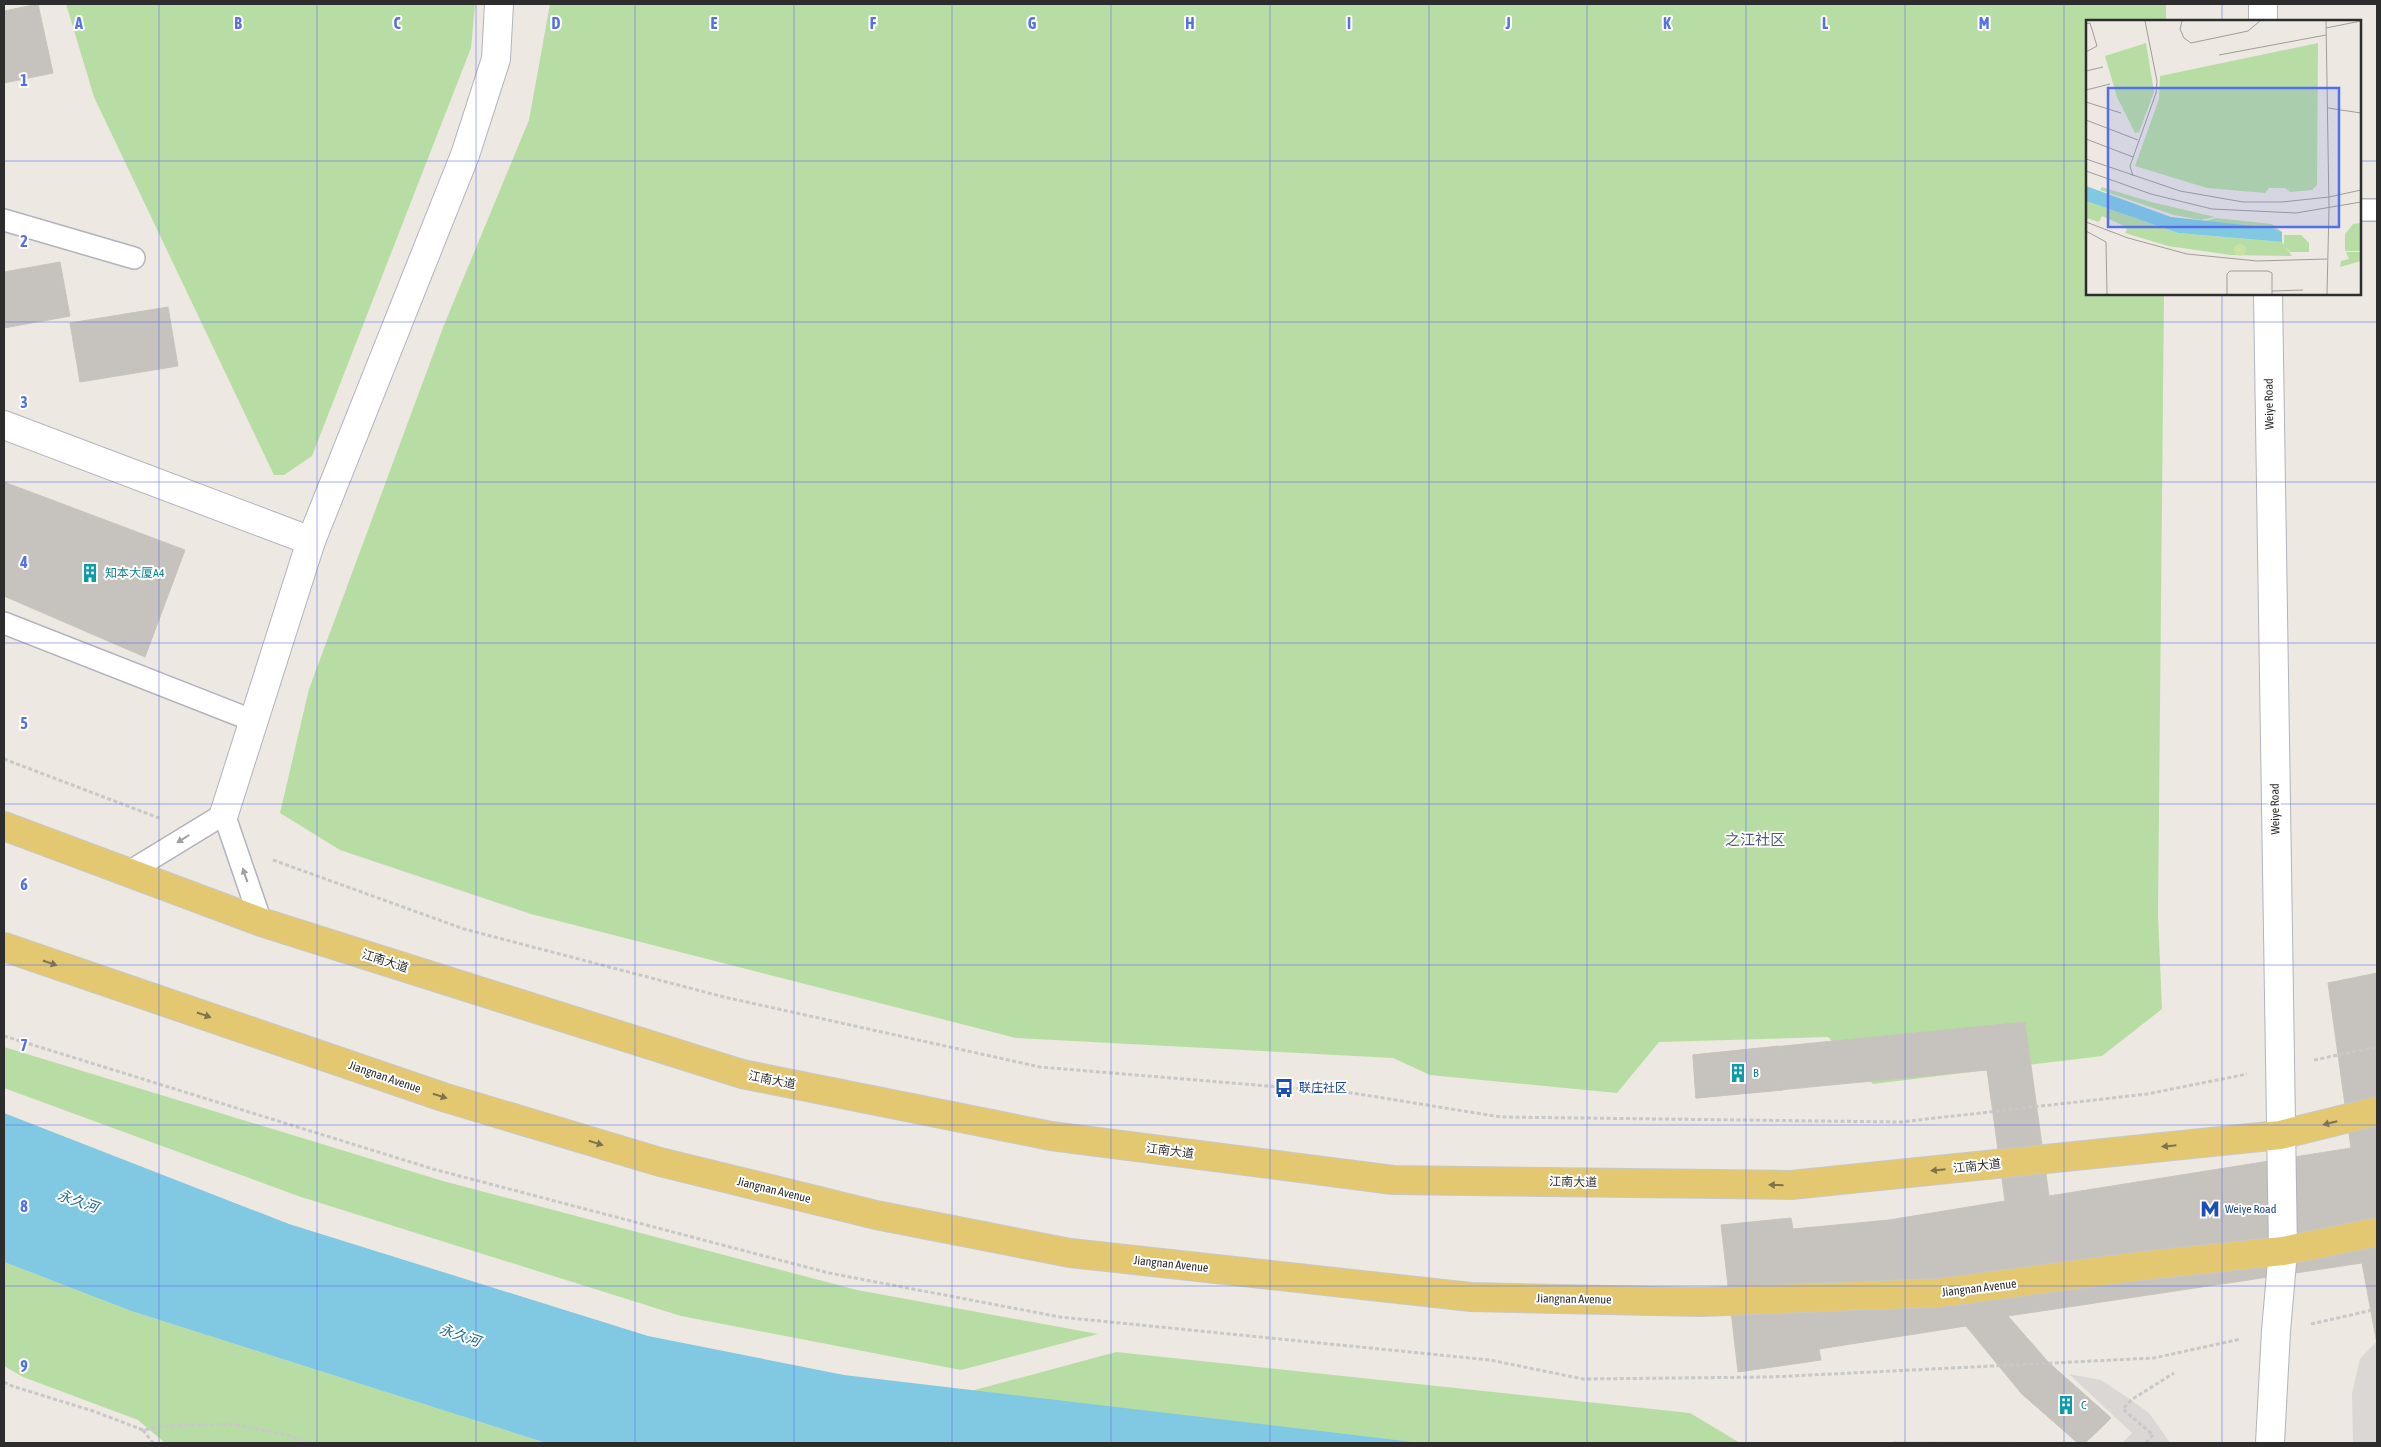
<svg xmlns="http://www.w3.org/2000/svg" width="2381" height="1447" font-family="'Asap Condensed','Noto Sans SC',sans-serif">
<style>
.green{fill:#b8dda4}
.plaza{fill:#dad7d4}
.water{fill:#81c9e3}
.building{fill:#c6c2bd;stroke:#c9c4bb}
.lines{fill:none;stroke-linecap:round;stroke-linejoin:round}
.lane-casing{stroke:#b2b3bc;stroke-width:24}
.street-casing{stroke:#b2b3bc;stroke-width:30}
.secondary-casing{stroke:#b2b3bc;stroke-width:30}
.primary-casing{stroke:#c8c8c8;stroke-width:30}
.path{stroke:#c8c8c8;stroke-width:3;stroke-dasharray:4 2.5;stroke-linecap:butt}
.lane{stroke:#fff;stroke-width:21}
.street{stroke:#fff;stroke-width:28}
.secondary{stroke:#fff;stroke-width:28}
.primary{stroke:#e3c871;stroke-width:28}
.oneway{fill:#a0a0a0}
.oneway2{fill:#7f734c}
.grid{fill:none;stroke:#5470e7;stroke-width:1;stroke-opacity:0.55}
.labels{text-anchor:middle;stroke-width:4;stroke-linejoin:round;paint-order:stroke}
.street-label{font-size:12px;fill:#2d2d2d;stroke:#fff}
.culture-label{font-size:12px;fill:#0d838f;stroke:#fff;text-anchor:start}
.transit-label{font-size:12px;fill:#164399;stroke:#fff;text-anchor:start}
.water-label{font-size:14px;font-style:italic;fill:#1d6a92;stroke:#fff}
.quarter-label{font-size:15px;fill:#52597a;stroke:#fff}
.inset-road{fill:none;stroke:#a09d9a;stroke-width:1}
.view{fill:#5470e7;fill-opacity:0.15;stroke:#5470e7;stroke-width:2.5}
.inset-edge{fill:none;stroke:#2d2d2d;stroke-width:2.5}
.grid-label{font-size:16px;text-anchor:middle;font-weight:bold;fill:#5470e7;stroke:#fff;stroke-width:4;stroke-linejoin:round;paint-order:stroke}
</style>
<rect width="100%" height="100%" fill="#ede8e2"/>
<g class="green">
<path d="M66,4H475L471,48L312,456L284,475H274L94,97Z"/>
<path d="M550,4H2166V21H2087V294H2164L2158,915L2162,1009L2102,1056L1873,1084L1828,1037L1659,1042L1617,1093L1430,1075L1393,1058L1016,1038L531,914L340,850L280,813L309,689L444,325L529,120Z"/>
<path d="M4,1047L443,1181L857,1290L1098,1334L961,1370L681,1316L298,1196L4,1088Z"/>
<path d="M4,1262L131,1311L546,1443H165L138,1420L23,1377L4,1366Z"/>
<path d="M1116,1352L1690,1413L1740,1443H1423L971,1391Z"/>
</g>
<g class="plaza">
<path d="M2377,1341V1443H2353L2352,1393L2360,1359Z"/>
<path d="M2069,1374L2101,1380L2131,1400L2149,1413L2170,1443H2122L2132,1433Z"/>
<path d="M1893,1441L2026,1442L2027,1443H1893Z"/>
</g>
<path class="water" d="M4,1113L289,1224L648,1336L844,1375L1423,1443H546L131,1311L4,1262Z"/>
<g class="building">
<path d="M38,4L53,73L4,83V11Z"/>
<path d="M60,262L70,316L4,328V272Z"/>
<path d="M168,307L178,366L80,382L70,323Z"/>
<path d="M4,482L185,550L145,657L4,596Z"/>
<path d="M2377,973V1344L2362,1263L2008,1316L2049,1363L2111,1418L2085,1443H2078L2021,1393L1966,1326L1819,1349L1821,1360L1738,1372L1721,1225L1791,1218L1793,1229L1889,1220L2005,1201L1987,1070L1696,1098L1693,1055L2025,1022L2049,1196L2351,1148L2328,983Z"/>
<path d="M1779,1046L1783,1090L1696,1098L1693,1055Z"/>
<path d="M2049,1363L2111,1418L2085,1443H2078L2021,1393Z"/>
</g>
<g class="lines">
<g class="lane-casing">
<g id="lane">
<path d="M2360,210H2377"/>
<path d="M4,220L134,258"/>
<path d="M4,623L254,721"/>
<path d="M129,872L224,814L261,922"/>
</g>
</g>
<g class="street-casing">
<g id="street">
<path d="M4,425L311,541"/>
<path d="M224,814L311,541L465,155L496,59L499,4"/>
</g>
</g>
<g class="secondary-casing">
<g id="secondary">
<path d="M2263,4V21"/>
<path d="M2268,294L2283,1251L2276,1331L2270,1443"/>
</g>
</g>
<g class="primary-casing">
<g id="primary">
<path d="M4,826L261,922L742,1074L1051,1136L1393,1180L1791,1185L2280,1135L2377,1111"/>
<path d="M4,947L443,1097L660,1162L876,1215L1070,1253L1471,1297L1701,1302L1938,1293L2140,1266L2283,1251L2377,1232"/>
</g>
</g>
<g class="path">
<path d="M4,759L159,818"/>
<path d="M273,860L464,929L724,997L1040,1067L1352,1093L1501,1117L1901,1122L2147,1094L2247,1074"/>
<path d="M4,1036L433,1169L829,1273L1060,1317L1490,1360L1583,1379L1770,1377L2154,1358L2241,1339"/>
<path d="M2314,1060L2377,1047"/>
<path d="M2311,1324L2377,1309"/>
<path d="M4,1382L12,1386L93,1411L143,1430L166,1426L231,1424L283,1434L311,1443"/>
<path d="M143,1430L153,1443"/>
<path d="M2146,1443L2153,1435L2123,1409L2131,1400L2174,1373"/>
</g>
<use href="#lane" class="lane"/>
<use href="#street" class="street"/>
<use href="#secondary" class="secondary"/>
<use href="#primary" class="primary"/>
</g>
<defs><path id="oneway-solid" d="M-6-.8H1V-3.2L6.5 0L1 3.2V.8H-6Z" transform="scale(1.25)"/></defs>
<g class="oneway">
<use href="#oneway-solid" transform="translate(183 839) rotate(148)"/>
<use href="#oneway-solid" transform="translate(245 875) rotate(-109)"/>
</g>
<g class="oneway2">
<use href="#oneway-solid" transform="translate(50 963) rotate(19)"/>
<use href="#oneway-solid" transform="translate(204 1015) rotate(19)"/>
<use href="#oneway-solid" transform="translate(440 1096) rotate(18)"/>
<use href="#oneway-solid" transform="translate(2330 1123) rotate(166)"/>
<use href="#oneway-solid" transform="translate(596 1143) rotate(17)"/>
<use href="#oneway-solid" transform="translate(2169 1146) rotate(174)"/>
<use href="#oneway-solid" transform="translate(1938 1170) rotate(174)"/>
<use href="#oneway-solid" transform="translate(1776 1185) rotate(-179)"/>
</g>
<path class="grid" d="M159,4V1443M317,4V1443M476,4V1443M635,4V1443M794,4V1443M952,4V1443M1111,4V1443M1270,4V1443M1429,4V1443M1587,4V1443M1746,4V1443M1905,4V1443M2064,4V1443M2222,4V21M4,161H2087M2360,161H2377M2222,294V1443M4,322H2377M4,482H2377M4,643H2377M4,804H2377M4,965H2377M4,1125H2377M4,1286H2377"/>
<defs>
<g id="building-bare" transform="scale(1.5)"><path d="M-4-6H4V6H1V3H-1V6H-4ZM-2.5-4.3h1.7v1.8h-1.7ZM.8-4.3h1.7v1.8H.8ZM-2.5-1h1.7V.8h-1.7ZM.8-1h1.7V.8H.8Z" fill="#0f9aa8" stroke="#fff" stroke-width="2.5" paint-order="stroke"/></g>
<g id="bus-bare" transform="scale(1.5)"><path d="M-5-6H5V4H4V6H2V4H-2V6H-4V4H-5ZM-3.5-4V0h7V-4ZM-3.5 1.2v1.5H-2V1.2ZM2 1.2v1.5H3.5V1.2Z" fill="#1a4fb4" stroke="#fff" stroke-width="2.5" paint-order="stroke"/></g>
<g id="metro-bare" transform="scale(1.5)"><path d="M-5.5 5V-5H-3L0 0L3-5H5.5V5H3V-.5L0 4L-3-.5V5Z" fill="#1a4fb4" stroke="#fff" stroke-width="2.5" paint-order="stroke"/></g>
</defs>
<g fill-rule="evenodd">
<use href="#building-bare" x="90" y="573"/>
<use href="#building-bare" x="1738" y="1073"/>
<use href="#bus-bare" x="1284" y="1088"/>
<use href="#metro-bare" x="2210" y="1209"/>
<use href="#building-bare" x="2066" y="1405"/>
</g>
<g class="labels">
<g class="street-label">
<text transform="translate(2269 404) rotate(-91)" y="4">Weiye Road</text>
<text transform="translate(2275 809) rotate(-91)" y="4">Weiye Road</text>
<text transform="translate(385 961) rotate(18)" y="4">江南大道</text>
<text transform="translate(385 1077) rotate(19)" y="4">Jiangnan Avenue</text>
<text transform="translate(772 1080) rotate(11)" y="4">江南大道</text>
<text transform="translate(1170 1151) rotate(7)" y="4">江南大道</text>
<text transform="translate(1977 1166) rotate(-6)" y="4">江南大道</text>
<text transform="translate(1573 1182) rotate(1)" y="4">江南大道</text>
<text transform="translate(774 1190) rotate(14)" y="4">Jiangnan Avenue</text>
<text transform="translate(1171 1264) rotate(6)" y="4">Jiangnan Avenue</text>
<text transform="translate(1979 1288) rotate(-7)" y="4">Jiangnan Avenue</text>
<text transform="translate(1574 1299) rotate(1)" y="4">Jiangnan Avenue</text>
</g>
<g class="culture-label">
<text x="105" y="577">知本大厦A4</text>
<text x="1753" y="1077">B</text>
<text x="2081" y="1409">C</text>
</g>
<g class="transit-label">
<text x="1299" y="1092">联庄社区</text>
<text x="2225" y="1213">Weiye Road</text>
</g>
<g class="water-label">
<text transform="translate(78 1201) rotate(19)" y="5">永久河</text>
<text transform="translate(460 1335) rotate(19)" y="5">永久河</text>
</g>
<g class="quarter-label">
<text x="1755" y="845">之江社区</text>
</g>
</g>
<g transform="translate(2086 20)">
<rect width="275" height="275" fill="#ede8e2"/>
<path d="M60,23L68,72L53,112L49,113L31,77L19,36ZM232,23L231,165L226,170L204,172L199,168H183L179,173L121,168L49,146L73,79L74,56ZM16,167L65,182L129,197L115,200L88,195L14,170ZM0,181L92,213L196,222L206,236L145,235L82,226L39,213L41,209L36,205L16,196L13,202L0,198ZM130,198L186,204L196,212L116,202ZM275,203V231H259V214L267,204ZM198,215H215L223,223V232H204L198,225ZM260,232H275V241L254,247L255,241L263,239Z" fill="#b8dda4"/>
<path d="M148 230a6 6 0 1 1 12 0a6 6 0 1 1-12 0Z" fill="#c7e3a2"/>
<path d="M0,166L85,197L186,208L196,212V222L92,213L0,181Z" fill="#81c9e3"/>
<path class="inset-road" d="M96,1L94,9L98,18L105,23L162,11L174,1M240,1L243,188L241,274M0,4L4,3L11,26L0,32M240,8L275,1M133,35L240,15M0,51L17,47M0,70L24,64M0,82L35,93M242,88L275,93M0,100L52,120M0,119L47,137M0,139L94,171L157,182H196L243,177L275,170M0,151L65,174L126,189L210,193L275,182M47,156L44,146L70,73L71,61L59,1M0,202L42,218L101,234L171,241L241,239M0,211L20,222L21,274M186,271L217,270M141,274V254L144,251H182L186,253V274"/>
<path class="view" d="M22,68H253V207H22Z"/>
<rect width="275" height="275" class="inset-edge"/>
</g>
<g class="grid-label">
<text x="79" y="29">A</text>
<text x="238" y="29">B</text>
<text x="397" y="29">C</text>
<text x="556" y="29">D</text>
<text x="714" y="29">E</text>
<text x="873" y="29">F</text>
<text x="1032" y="29">G</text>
<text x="1190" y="29">H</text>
<text x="1349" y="29">I</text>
<text x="1508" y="29">J</text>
<text x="1667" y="29">K</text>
<text x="1825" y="29">L</text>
<text x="1984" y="29">M</text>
<text x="24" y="86">1</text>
<text x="24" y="247">2</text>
<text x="24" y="408">3</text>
<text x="24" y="568">4</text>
<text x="24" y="729">5</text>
<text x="24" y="890">6</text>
<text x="24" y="1051">7</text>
<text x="24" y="1212">8</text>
<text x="24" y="1372">9</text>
</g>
<rect width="2381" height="1447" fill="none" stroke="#2d2d2d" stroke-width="10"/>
</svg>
